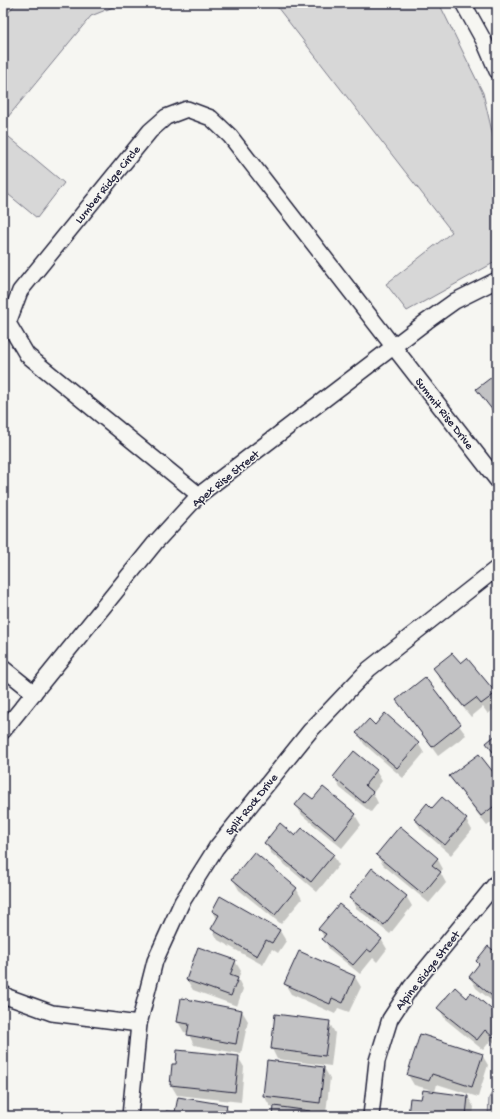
<svg xmlns="http://www.w3.org/2000/svg" width="500" height="1119" font-family="'Gochi Hand',sans-serif">
<style>
.green{fill:#d7d7d7;stroke:#7c7c89}
.shadow{fill:#0003}
.building{fill:#c2c2c4;stroke:#22223b}
.lines{fill:none;stroke-linecap:round;stroke-linejoin:round}
.minor-casing{stroke:#22223b;stroke-width:18}
.minor{stroke:#f6f6f2;stroke-width:15}
.labels{text-anchor:middle;stroke-width:3;stroke-linejoin:round;paint-order:stroke}
.street-label{font-size:12px;fill:#22223b;stroke:#f6f6f2}
</style>
<rect width="100%" height="100%" fill="#f6f6f2"/>
<filter id="ink" filterUnits="userSpaceOnUse"><feTurbulence type="fractalNoise" baseFrequency=".025" numOctaves="2"/><feDisplacementMap in="SourceGraphic" scale="8" xChannelSelector="R" yChannelSelector="G"/><feConvolveMatrix kernelMatrix="1 2 1 2 8 2 1 2 1" color-interpolation-filters="sRGB"/></filter>
<g filter="url(#ink)">
<g class="green">
<path d="M16,3H123L91,16L3,123V19Z"/>
<path d="M274,3H439L483,93L497,153V261L407,311L386,284L452,232Z"/>
<path d="M3,132L64,183L37,218L3,190Z"/>
<path d="M497,1084V1116H488L489,1098Z"/>
</g>
<g class="shadow">
<path d="M497,374V417L478,389Z"/>
<path d="M460,665L495,694L497,698V707L488,714L483,707L471,717L440,679L434,668Z"/>
<path d="M425,679L466,735L438,756L397,700Z"/>
<path d="M375,726L418,743L424,753L403,778L364,744L358,733Z"/>
<path d="M497,736V759L487,743Z"/>
<path d="M376,771L382,781L373,793L378,803L371,812L340,788L334,777Z"/>
<path d="M450,777L497,779V818L487,826Z"/>
<path d="M323,788L355,815L361,825L342,848L302,815L296,805L313,801Z"/>
<path d="M433,810L466,820L472,830L451,855L421,829L415,819Z"/>
<path d="M302,829L333,855L339,865L317,892L271,853L265,843L296,837Z"/>
<path d="M377,855L437,858L443,869L440,872L446,883L429,903L383,865Z"/>
<path d="M233,879L296,888L302,899L281,924L239,890Z"/>
<path d="M406,896L412,906L390,934L356,908L350,898Z"/>
<path d="M213,911L280,931L286,941L278,953L272,949L263,965L218,940L212,929L217,919Z"/>
<path d="M320,929L381,939L387,949L377,962L373,958L360,974L329,949Z"/>
<path d="M299,952L355,977L361,987L349,1012L338,1008L335,1014L291,994L285,984Z"/>
<path d="M497,954V1005L476,988L470,977L480,966L477,961Z"/>
<path d="M235,961L241,971L238,979L243,989L237,1006L193,990L187,980Z"/>
<path d="M467,999L497,1015V1045L491,1040L483,1050L445,1019L439,1008Z"/>
<path d="M242,1011L248,1021L241,1054L194,1045L188,1033L184,1032L178,1022Z"/>
<path d="M329,1022L335,1033L331,1066L277,1059L272,1049Z"/>
<path d="M482,1055L488,1065L478,1097L437,1084L435,1092L468,1097L474,1107L473,1116H409L422,1100L435,1091L414,1085L408,1075Z"/>
<path d="M238,1057L244,1067L241,1102L177,1095L171,1085L173,1065Z"/>
<path d="M268,1062L324,1068L330,1078L326,1113L309,1111L312,1116H274L275,1107L270,1106L264,1096Z"/>
<path d="M226,1106L232,1116H166L176,1114Z"/>
</g>
<g class="building">
<path d="M497,373V416L476,389Z"/>
<path d="M452,653L461,663L467,658L496,693L481,704L476,698L464,707L433,668Z"/>
<path d="M425,677L461,724L432,747L396,700Z"/>
<path d="M385,713L419,743L397,768L356,733L369,719L375,725Z"/>
<path d="M497,734V757L486,743Z"/>
<path d="M354,751L377,770L365,785L373,792L364,803L333,777Z"/>
<path d="M479,754L497,777V804L481,816L449,776Z"/>
<path d="M323,787L356,814L336,839L295,805L305,793L313,799Z"/>
<path d="M442,797L467,819L445,845L414,819L427,803L432,808Z"/>
<path d="M280,823L295,836L302,828L334,854L311,882L264,843Z"/>
<path d="M400,826L438,858L432,865L441,872L423,894L376,855Z"/>
<path d="M254,852L297,888L275,915L232,879Z"/>
<path d="M372,868L407,896L384,925L349,898Z"/>
<path d="M220,896L280,930L272,943L266,940L257,956L211,929L219,915L212,911Z"/>
<path d="M339,904L382,939L371,952L367,949L353,965L322,939L326,934L318,929Z"/>
<path d="M488,946L497,953V1000L469,977L479,964L476,961Z"/>
<path d="M198,947L236,960L230,975L238,978L231,996L186,980Z"/>
<path d="M299,951L355,976L343,1003L332,998L330,1004L284,984Z"/>
<path d="M455,987L467,998L471,992L497,1014V1033L493,1037L485,1030L477,1040L437,1008Z"/>
<path d="M181,998L242,1010L236,1044L187,1035L189,1024L177,1022Z"/>
<path d="M275,1014L330,1021L325,1056L271,1049Z"/>
<path d="M420,1034L483,1054L472,1087L432,1074L429,1081L407,1075Z"/>
<path d="M177,1050L239,1056L235,1092L170,1085L172,1064H176Z"/>
<path d="M267,1060L324,1067L320,1103L263,1096Z"/>
<path d="M423,1090L468,1096L466,1116H408L410,1098L421,1099Z"/>
<path d="M178,1097L227,1105L225,1116H165L166,1111L175,1112Z"/>
<path d="M274,1106L310,1111V1116H273Z"/>
</g>
<g class="lines">
<g class="minor-casing">
<g id="minor">
<path d="M463,3L484,41L497,71"/>
<path d="M199,495L27,355L8,323L20,291L150,131L166,117L187,109L211,118L230,136L497,480"/>
<path d="M3,668L34,693"/>
<path d="M3,731L155,543L199,495L427,321L455,301L497,280"/>
<path d="M3,993L8,997L52,1013L139,1024"/>
<path d="M130,1116L139,1024L155,961L182,902L216,848L310,731L369,669L497,568"/>
<path d="M371,1116L377,1061L390,1019L411,987L497,882"/>
</g>
</g>
<use href="#minor" class="minor"/>
</g>
</g>
<g class="labels">
<g class="street-label">
<text transform="translate(107 184) rotate(-51)" y="4">Lumber Ridge Circle</text>
<text transform="translate(445 413) rotate(52)" y="4">Summit Rise Drive</text>
<text transform="translate(225 478) rotate(-39)" y="4">Apex Rise Street</text>
<text transform="translate(251 804) rotate(-51)" y="4">Split Rock Drive</text>
<text transform="translate(427 970) rotate(-52)" y="4">Alpine Ridge Street</text>
</g>
</g>
<rect width="500" height="1119" fill="none" stroke="#f6f6f2" stroke-width="16"/>
<rect x="8" y="8" width="484" height="1103" fill="none" stroke="#22223b" stroke-width="1.5" filter="url(#ink)"/>
</svg>
